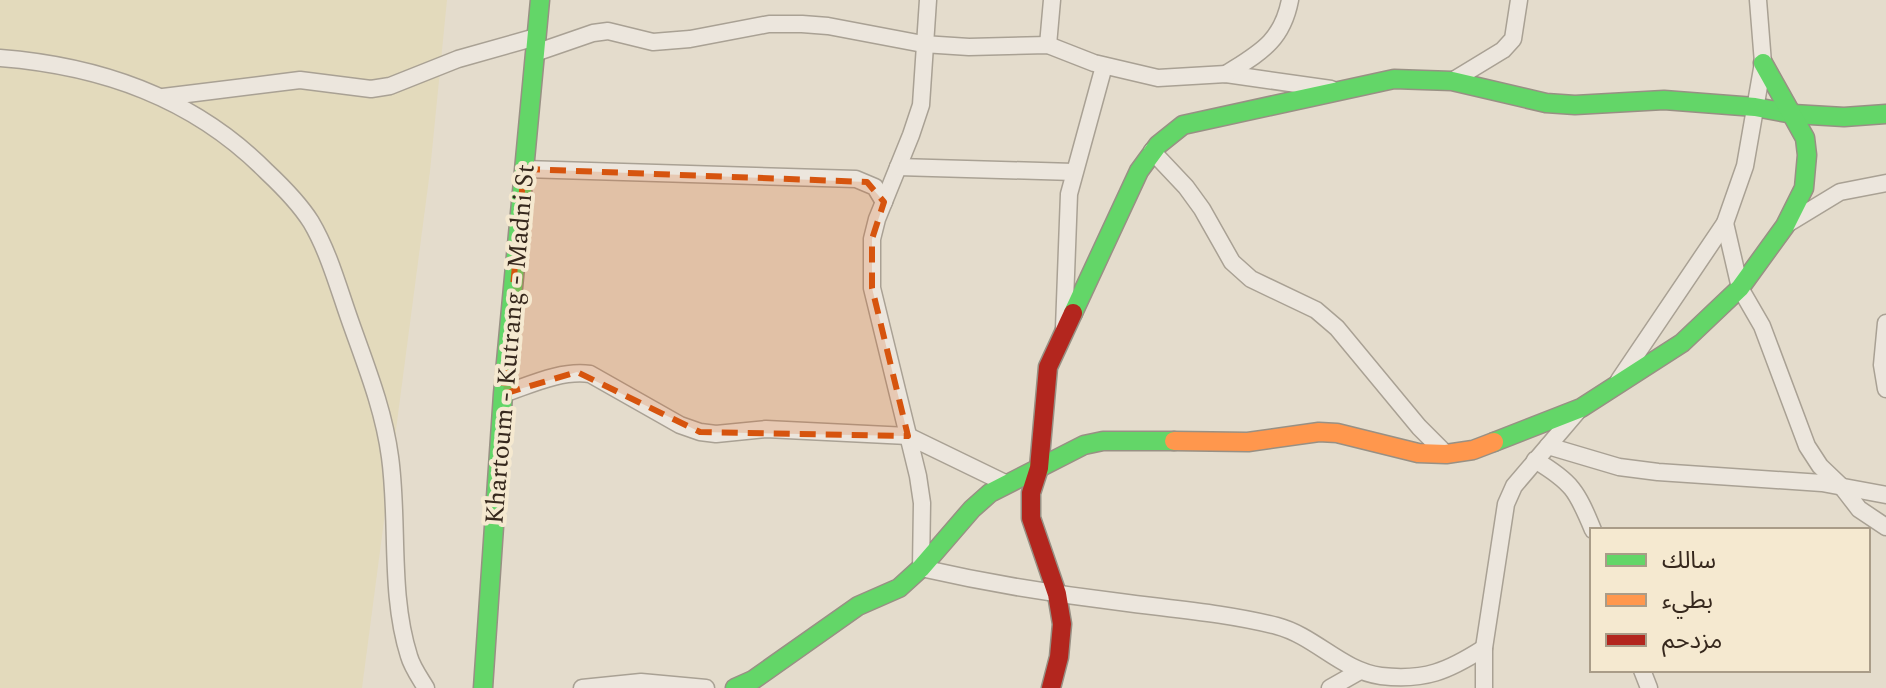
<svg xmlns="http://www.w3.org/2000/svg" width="1886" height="688" font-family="Spectral,'Noto Sans Arabic',serif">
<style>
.farmland{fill:#e3dabc}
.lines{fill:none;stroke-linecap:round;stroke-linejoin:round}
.street-casing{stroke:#a9a194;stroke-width:19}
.fast-casing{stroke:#989084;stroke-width:21}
.slow-casing{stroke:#989084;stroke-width:21}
.jam-casing{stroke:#989084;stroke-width:21}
.street{stroke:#ece6dd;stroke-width:16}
.fast{stroke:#63d668;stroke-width:18}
.slow{stroke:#ff974d;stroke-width:18}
.jam{stroke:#b3261e;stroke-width:18}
.marked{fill:#d6540e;fill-opacity:0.2;stroke:#d6540e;stroke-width:6;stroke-dasharray:16 10;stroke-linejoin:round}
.labels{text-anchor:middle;stroke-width:8;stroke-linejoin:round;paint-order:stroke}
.street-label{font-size:26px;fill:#36281d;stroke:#f5e9d0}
</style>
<rect width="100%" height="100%" fill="#e4dccc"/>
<path class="farmland" d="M0,0H447L430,171L362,688H0Z"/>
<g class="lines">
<g class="street-casing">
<g id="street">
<path d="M928,0L921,105L911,135L877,219L872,239V288L918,476L922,503L921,568C987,583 1053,594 1120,602C1172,609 1226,613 1277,626C1315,636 1342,671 1381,676C1425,681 1448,671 1484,648"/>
<path d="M1048,45L1052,0"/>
<path d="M535,53L593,33L608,31L653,42L690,39L769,24H802L828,26L923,44L969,47L1048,45L1094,63L1158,78L1226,74L1331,89"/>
<path d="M0,58C102,66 194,98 267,172C283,187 299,203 311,222C330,254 340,294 353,329C368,371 384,412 390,457C399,522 389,593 409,656C412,667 420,678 426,688"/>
<path d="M1226,74C1259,53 1282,42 1290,0"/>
<path d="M1452,81L1503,50L1513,39L1519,0"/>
<path d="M163,97L300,80L371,89L390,86L458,59L536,37"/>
<path d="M1152,151L1186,187L1202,209L1232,262L1251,279L1316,310L1337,328L1419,427L1446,454"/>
<path d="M898,167L1074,172"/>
<path d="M524,169L856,179L875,187L884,202"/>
<path d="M1725,223L1740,288L1762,326L1807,446L1820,466L1842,487L1859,509L1886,527"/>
<path d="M1789,223L1840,192L1886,183"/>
<path d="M1886,323L1882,365L1886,389"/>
<path d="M1064,328L1069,194L1104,66"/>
<path d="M1619,380L1725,223L1745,166L1763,63L1758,0"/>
<path d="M503,394C530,385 560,370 590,374L680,425L700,432L716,434L766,429L908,436L1007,484"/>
<path d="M1548,446L1619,467L1658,472L1822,483L1886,495"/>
<path d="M1535,460C1572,482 1577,491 1593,530"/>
<path d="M1642,670L1649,688"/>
<path d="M582,688L641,682L706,688"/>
<path d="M1330,688L1360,671"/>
<path d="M1484,688V648L1506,504L1514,486L1577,412"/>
</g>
</g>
<g class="fast-casing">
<g id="fast">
<path d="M1073,313L1139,171L1158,145L1183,125L1394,79L1452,81L1546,103L1575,105L1664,100L1755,107L1793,114L1844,117L1886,114"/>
<path d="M1494,442L1581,408L1682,343L1740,288L1785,226L1804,188L1807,155L1805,138L1763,63"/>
<path d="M483,688L503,394L540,0"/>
<path d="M735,688L753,680L858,606L899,588L921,568L972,509L990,493L1084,445L1103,441H1174"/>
</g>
</g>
<g class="slow-casing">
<path id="slow" d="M1174,441L1248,442L1319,432L1337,433L1418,453L1446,454L1473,450L1494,442"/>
</g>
<g class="jam-casing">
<path id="jam" d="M1051,688L1059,657L1062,624L1057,594L1031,518V493L1039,468L1048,367L1073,313"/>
</g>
<use href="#street" class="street"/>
<use href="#fast" class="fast"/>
<use href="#slow" class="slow"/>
<use href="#jam" class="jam"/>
</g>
<path class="marked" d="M524,169L867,182L884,202L872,239V288L908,436L700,432L577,372L503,394Z"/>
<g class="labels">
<g class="street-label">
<text transform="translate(509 344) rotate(-85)" y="9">Khartoum - Kutrang - Madni St</text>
</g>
</g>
<rect x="1590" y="528" width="280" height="144" fill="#f5e9d0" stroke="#a99c88" stroke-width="2"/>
<rect x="1606" y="554" width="40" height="12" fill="#63d668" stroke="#a99c88" stroke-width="2"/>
<text x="1662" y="568" font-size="24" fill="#36281d">سالك</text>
<rect x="1606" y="594" width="40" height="12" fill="#ff974d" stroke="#a99c88" stroke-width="2"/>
<text x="1662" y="608" font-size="24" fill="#36281d">بطيء</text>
<rect x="1606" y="634" width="40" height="12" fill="#b3261e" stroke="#a99c88" stroke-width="2"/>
<text x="1662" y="648" font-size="24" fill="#36281d">مزدحم</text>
</svg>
